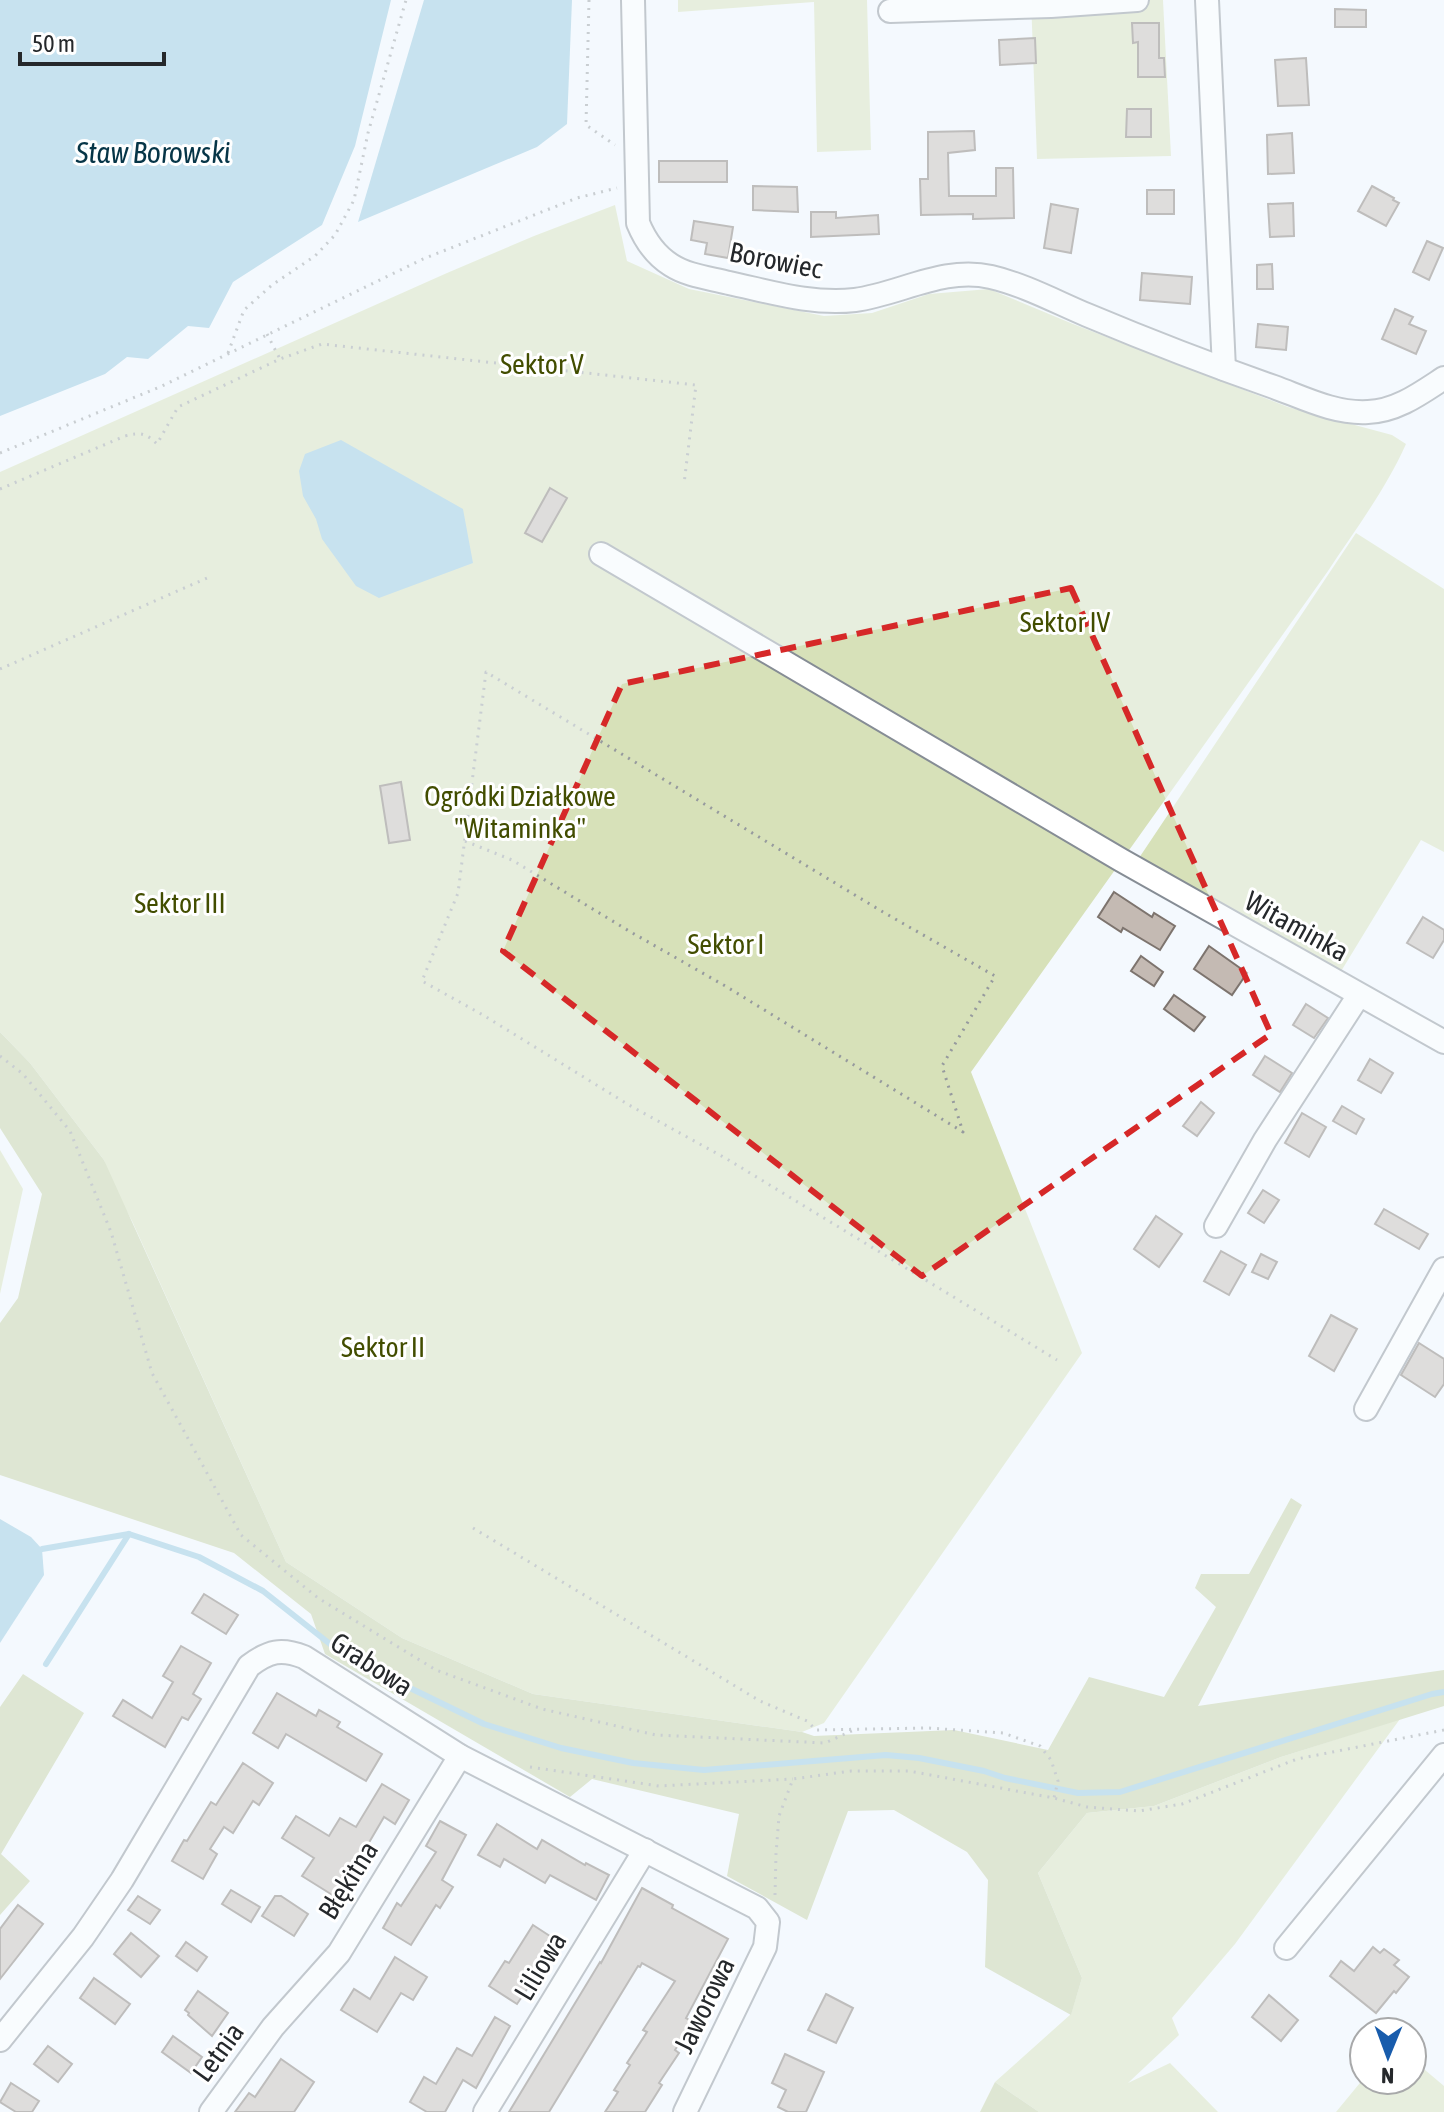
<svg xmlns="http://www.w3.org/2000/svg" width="1444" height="2112" font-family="'Asap Condensed',sans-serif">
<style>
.green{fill:#d7e1b9}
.forest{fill:#c3ce9f}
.water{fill:#91c5de}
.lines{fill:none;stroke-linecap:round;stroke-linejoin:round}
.stream{stroke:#91c5de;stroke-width:6}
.building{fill:#c4bab3;stroke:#7d746e;stroke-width:2}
.minor-casing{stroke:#868d95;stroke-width:26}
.path{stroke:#969a9e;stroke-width:3;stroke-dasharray:2 6;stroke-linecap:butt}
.minor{stroke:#fff;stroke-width:22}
.marked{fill:none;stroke:#d62828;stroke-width:6;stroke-dasharray:16 10;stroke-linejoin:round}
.labels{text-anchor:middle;stroke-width:6;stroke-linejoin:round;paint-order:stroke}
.street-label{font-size:28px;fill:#25282b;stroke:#fff}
.park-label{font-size:28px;fill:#424d00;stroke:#fff}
.water-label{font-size:30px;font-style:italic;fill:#063547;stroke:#fff}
</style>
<rect width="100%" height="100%" fill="#f4f9fe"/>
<g class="green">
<path d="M678,0H867L871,150L817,152L814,2L678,12Z"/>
<path d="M1031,0H1163L1171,156L1037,159Z"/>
<path d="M615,205L627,261L689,289L824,316L872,313L929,294L989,289L1073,324L1288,407L1392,435L1406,444C1386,489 1355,530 1328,571L971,1072L1082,1353L824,1723L802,1732L533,1694L402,1638L286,1562L132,1221L111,1182L104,1160L30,1063L0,1032V472L447,273L534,236Z"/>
<path d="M1356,533L1444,589V852L1421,840L1340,973L1137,861Z"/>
<path d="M0,1150L23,1189L0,1294Z"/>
<path d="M1400,1719L1235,1944L1172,2018L1179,2035L1128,2083L1170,2063L1218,2112H1039L995,2082L1071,2014L1082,1978L1038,1873L1087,1813L1154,1806L1281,1757Z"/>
<path d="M1412,2059L1444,2086V2112H1336L1364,2078V2080H1412Z"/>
</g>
<g class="forest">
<path d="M0,1032L30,1063L104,1160L286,1562L402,1638L533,1694L802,1732L814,1736L954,1730L1048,1750L1089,1677L1164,1697L1216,1607L1195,1588L1201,1574H1249L1291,1498L1302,1505L1198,1706L1444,1670V1706L1281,1757L1154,1806L1087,1813L1038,1873L1082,1978L1071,2015L985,1967L988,1880L967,1852L894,1810L848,1811L807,1920L727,1876L739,1814L592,1779L570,1797L325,1654L311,1614L234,1553L0,1475V1323L18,1298L42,1194L0,1128Z"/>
<path d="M23,1674L84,1713L1,1854L30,1881L0,1915V1707Z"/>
<path d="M995,2082L1039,2112H980Z"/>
</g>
<g class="water">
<path d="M0,0H391L355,146L322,225L233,282L209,328L188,326L148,359L127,357L105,374L0,416Z"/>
<path d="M424,0H572L567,124L537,147L358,222Z"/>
<path d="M341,440L463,509L473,563L379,598L356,586L322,539L316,519L303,496L299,471L305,454Z"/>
<path d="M0,1519L31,1537L42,1549L44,1575L0,1643Z"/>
</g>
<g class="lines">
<g class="stream">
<path d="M42,1549L129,1534L199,1557L263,1591L330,1644L408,1687L484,1724L561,1748L633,1763L704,1770L886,1755L919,1758L984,1771L1005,1778L1078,1793L1120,1792L1432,1694L1444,1692"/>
<path d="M46,1664L129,1534"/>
</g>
</g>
<g class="building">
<path d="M1335,9L1366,10V27H1335Z"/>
<path d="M1132,23H1159V58H1164L1165,77H1138V42L1133,43Z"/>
<path d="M1035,38L1036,63L1000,65L999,40Z"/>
<path d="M1306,58L1309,105L1278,106L1275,60Z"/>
<path d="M1127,109H1151V137H1126Z"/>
<path d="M974,131L975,150L948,153L949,196H996V168H1013L1014,218L973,219V214L921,215L920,179H928V132Z"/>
<path d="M1292,133L1294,173L1268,174L1267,135Z"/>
<rect x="659" y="161" width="68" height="21"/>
<path d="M753,186L797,187L798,212L753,210Z"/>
<path d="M1372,186L1394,198L1393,200L1399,203L1386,226L1358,211Z"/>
<rect x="1147" y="190" width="27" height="24"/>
<path d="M1293,203L1294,236L1270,237L1268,204Z"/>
<path d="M1051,204L1078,209L1071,253L1044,248Z"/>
<path d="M811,212H836V218L878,215L879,234L811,237Z"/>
<path d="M694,221L733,227L728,258L705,254L707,243L691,240Z"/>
<path d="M1427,241L1443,248L1429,280L1413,272Z"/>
<path d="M1272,264L1273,289H1257V265Z"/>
<path d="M1142,273L1192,277L1190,304L1140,300Z"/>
<path d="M1395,309L1413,317L1409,324L1426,331L1416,354L1382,339Z"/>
<path d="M1258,324L1288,327L1286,350L1256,347Z"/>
<path d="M550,488L567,498L542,542L525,533Z"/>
<path d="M401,782L410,840L389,843L380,786Z"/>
<path d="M1114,892L1152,917L1154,913L1175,926L1160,950L1123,928L1121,932L1098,917Z"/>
<path d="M1423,917L1444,930V940L1433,958L1407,943Z"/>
<path d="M1209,946L1247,973L1232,995L1194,969Z"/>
<path d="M1141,956L1163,972L1154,986L1131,971Z"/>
<path d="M1174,995L1205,1017L1194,1031L1164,1009Z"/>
<path d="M1306,1004L1328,1018L1314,1038L1293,1025Z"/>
<path d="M1265,1056L1292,1073L1280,1092L1253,1075Z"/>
<path d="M1370,1059L1393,1073L1381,1093L1358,1080Z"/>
<path d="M1201,1102L1214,1113L1197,1136L1183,1126Z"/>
<path d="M1342,1106L1364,1119L1356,1134L1333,1121Z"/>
<path d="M1302,1113L1326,1127L1309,1157L1285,1143Z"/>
<path d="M1263,1190L1279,1200L1264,1223L1248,1213Z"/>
<path d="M1384,1209L1428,1234L1419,1249L1375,1224Z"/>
<path d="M1156,1216L1182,1234L1159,1267L1134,1249Z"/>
<path d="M1221,1251L1246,1265L1229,1295L1204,1281Z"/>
<path d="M1261,1254L1277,1262L1268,1279L1252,1272Z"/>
<path d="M1331,1315L1357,1329L1334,1371L1309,1356Z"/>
<path d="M1419,1343L1444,1359V1384L1435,1397L1401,1375Z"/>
<path d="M204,1594L238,1615L226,1634L192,1613Z"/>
<path d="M181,1646L211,1663L193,1694L201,1699L188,1720L182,1717L165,1747L113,1716L123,1700L152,1718L173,1682L163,1676Z"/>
<path d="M277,1693L316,1716L319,1710L340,1722L337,1727L382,1754L366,1781L286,1734L278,1748L253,1733Z"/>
<path d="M243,1763L273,1783L259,1805L253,1801L233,1833L224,1827L210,1849L217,1854L203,1879L172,1861L184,1840L187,1841L211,1802L216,1805Z"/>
<path d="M382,1784L409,1800L395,1824L384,1817L360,1858L359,1857L334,1896L302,1876L314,1858L282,1838L296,1816L329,1836L340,1818L356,1827Z"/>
<path d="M440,1821L466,1835L442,1880L453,1887L440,1908L436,1905L411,1945L383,1928L397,1903L401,1906L436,1852L426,1846Z"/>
<path d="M497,1824L537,1849L542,1840L585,1865L586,1863L609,1875L596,1900L550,1875L545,1883L504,1859L500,1867L478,1855Z"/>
<path d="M642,1888L673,1905L672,1908L728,1939L686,2018L693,2022L675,2050L679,2053L659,2083L662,2085L645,2112H605L618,2092L614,2090L630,2065L627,2063L647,2032L643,2030L675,1981L642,1963L640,1967L638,1966L549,2112H509L600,1962L601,1963Z"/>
<path d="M231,1890L260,1907L251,1922L222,1904Z"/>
<path d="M138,1896L160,1910L150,1924L128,1910Z"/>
<path d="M275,1896H281L308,1914L294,1936L262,1916Z"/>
<path d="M18,1905L43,1924L0,1979V1929Z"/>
<path d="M533,1925L559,1942L517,2004L489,1986L505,1961L509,1963Z"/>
<path d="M131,1933L159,1956L141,1977L114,1954Z"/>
<path d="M186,1942L207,1957L197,1971L176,1956Z"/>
<path d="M1373,1947L1380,1953L1384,1949L1399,1960L1394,1965L1409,1977L1396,1993L1394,1991L1376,2013L1330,1976L1341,1961L1354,1971Z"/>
<path d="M395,1957L427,1977L413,2000L401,1993L377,2032L341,2010L354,1989L370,1999Z"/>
<path d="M94,1978L130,2004L115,2024L80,1998Z"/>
<path d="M198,1991L228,2013L212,2036L188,2015L189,2013L185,2010Z"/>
<path d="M826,1994L853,2008L836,2043L808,2030Z"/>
<path d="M1269,1995L1298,2020L1281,2041L1252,2017Z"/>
<path d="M495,2017L510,2026L476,2088L463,2080L445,2112H427L410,2102L424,2077L436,2084L457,2048L472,2056Z"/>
<path d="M173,2036L202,2057L191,2073L162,2052Z"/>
<path d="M48,2046L72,2064L58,2082L34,2064Z"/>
<path d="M785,2054L824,2072L806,2112H788L778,2107L786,2090L772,2083Z"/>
<path d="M281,2059L314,2082L294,2112H235L249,2093L255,2097Z"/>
<path d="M11,2083L39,2101L32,2112H16L0,2102Z"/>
</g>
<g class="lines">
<g class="minor-casing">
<g id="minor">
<path d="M633,0L638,223C645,240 655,255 671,265C688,276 710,278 729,283C771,292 812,305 855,300C900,294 944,266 991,277C1025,285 1056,302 1087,315C1149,341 1211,365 1274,387C1304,398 1335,414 1368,412C1397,411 1421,393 1444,378"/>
<path d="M1207,0L1224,369"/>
<path d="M890,11L1051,6L1137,0"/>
<path d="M601,554L1121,860L1444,1042"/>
<path d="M1216,1226L1265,1140L1359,995"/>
<path d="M1366,1409L1444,1269"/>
<path d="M1286,1948L1444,1755"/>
<path d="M0,2040L83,1937L122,1880L249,1666C269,1651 281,1648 304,1657L460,1756L757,1908L768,1922L765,1947L685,2112"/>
<path d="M211,2112L273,2027L339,1953L460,1756"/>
<path d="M485,2112L645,1850"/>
</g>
</g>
<g class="path">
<path d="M589,0L586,125L615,145"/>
<path d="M267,334L280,359"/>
<path d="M228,353L244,310L272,285L315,256L335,235L354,200L368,133L406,0"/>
<path d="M0,453L162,386L423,259L577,198L617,188"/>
<path d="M0,489L125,436C140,432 146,433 157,444L178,407L280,359L322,344L696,385L684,484"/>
<path d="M0,669L207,578"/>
<path d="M465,841L512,860L629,931L727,987L963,1132L942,1066L995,976L883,912L486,672L458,893L422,981L483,1015L629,1105L727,1159L1057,1360"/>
<path d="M0,1056L23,1074L70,1131L111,1232L152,1373L241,1535L318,1598L436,1670L542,1709L656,1735L825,1743L856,1729"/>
<path d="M473,1528L760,1701L807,1721L816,1730L928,1728L1003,1733L1040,1746L1051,1760L1058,1781L1054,1798"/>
<path d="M530,1767L659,1786L793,1779"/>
<path d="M775,1895L776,1854L779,1816L793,1779L851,1771H909L1054,1798L1087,1807L1139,1811L1182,1804L1297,1759L1444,1730"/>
</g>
<use href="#minor" class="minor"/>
</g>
<path d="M0 0H1444V2112H0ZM1071,588L1271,1034L922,1276L503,951L622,684Z" fill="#f4f9fe" fill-opacity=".55" fill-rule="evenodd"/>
<path class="marked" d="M1071,588L1271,1034L922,1276L503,951L622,684Z"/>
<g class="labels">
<g class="street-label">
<text transform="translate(776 260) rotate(11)" y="10">Borowiec</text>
<text transform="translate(1297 926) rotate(29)" y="10">Witaminka</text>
<text transform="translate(372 1664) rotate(33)" y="10">Grabowa</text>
<text transform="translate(348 1880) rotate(-58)" y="10">Błękitna</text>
<text transform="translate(540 1966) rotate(-59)" y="10">Liliowa</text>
<text transform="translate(704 2005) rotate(-64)" y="10">Jaworowa</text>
<text transform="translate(218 2052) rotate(-54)" y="10">Letnia</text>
</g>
<g class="park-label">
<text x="542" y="374">Sektor V</text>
<text x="1065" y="632">Sektor IV</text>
<text x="520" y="806">Ogródki Działkowe<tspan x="520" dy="32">"Witaminka"</tspan></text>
<text x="180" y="913">Sektor III</text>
<text x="726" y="954">Sektor I</text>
<text x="383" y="1357">Sektor II</text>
</g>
<g class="water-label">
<text x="153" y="163">Staw Borowski</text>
</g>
</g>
<g transform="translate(1388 2056) rotate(181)"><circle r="38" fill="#ffffff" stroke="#a8a9aa" stroke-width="2"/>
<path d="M0-6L14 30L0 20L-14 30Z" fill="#185cac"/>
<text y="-12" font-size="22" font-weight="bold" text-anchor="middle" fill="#25282b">N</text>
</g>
<path d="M20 52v12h144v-12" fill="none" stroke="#25282b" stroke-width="4"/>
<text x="32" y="52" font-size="24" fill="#25282b" stroke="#ffffff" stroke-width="6" paint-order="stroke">50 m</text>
</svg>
